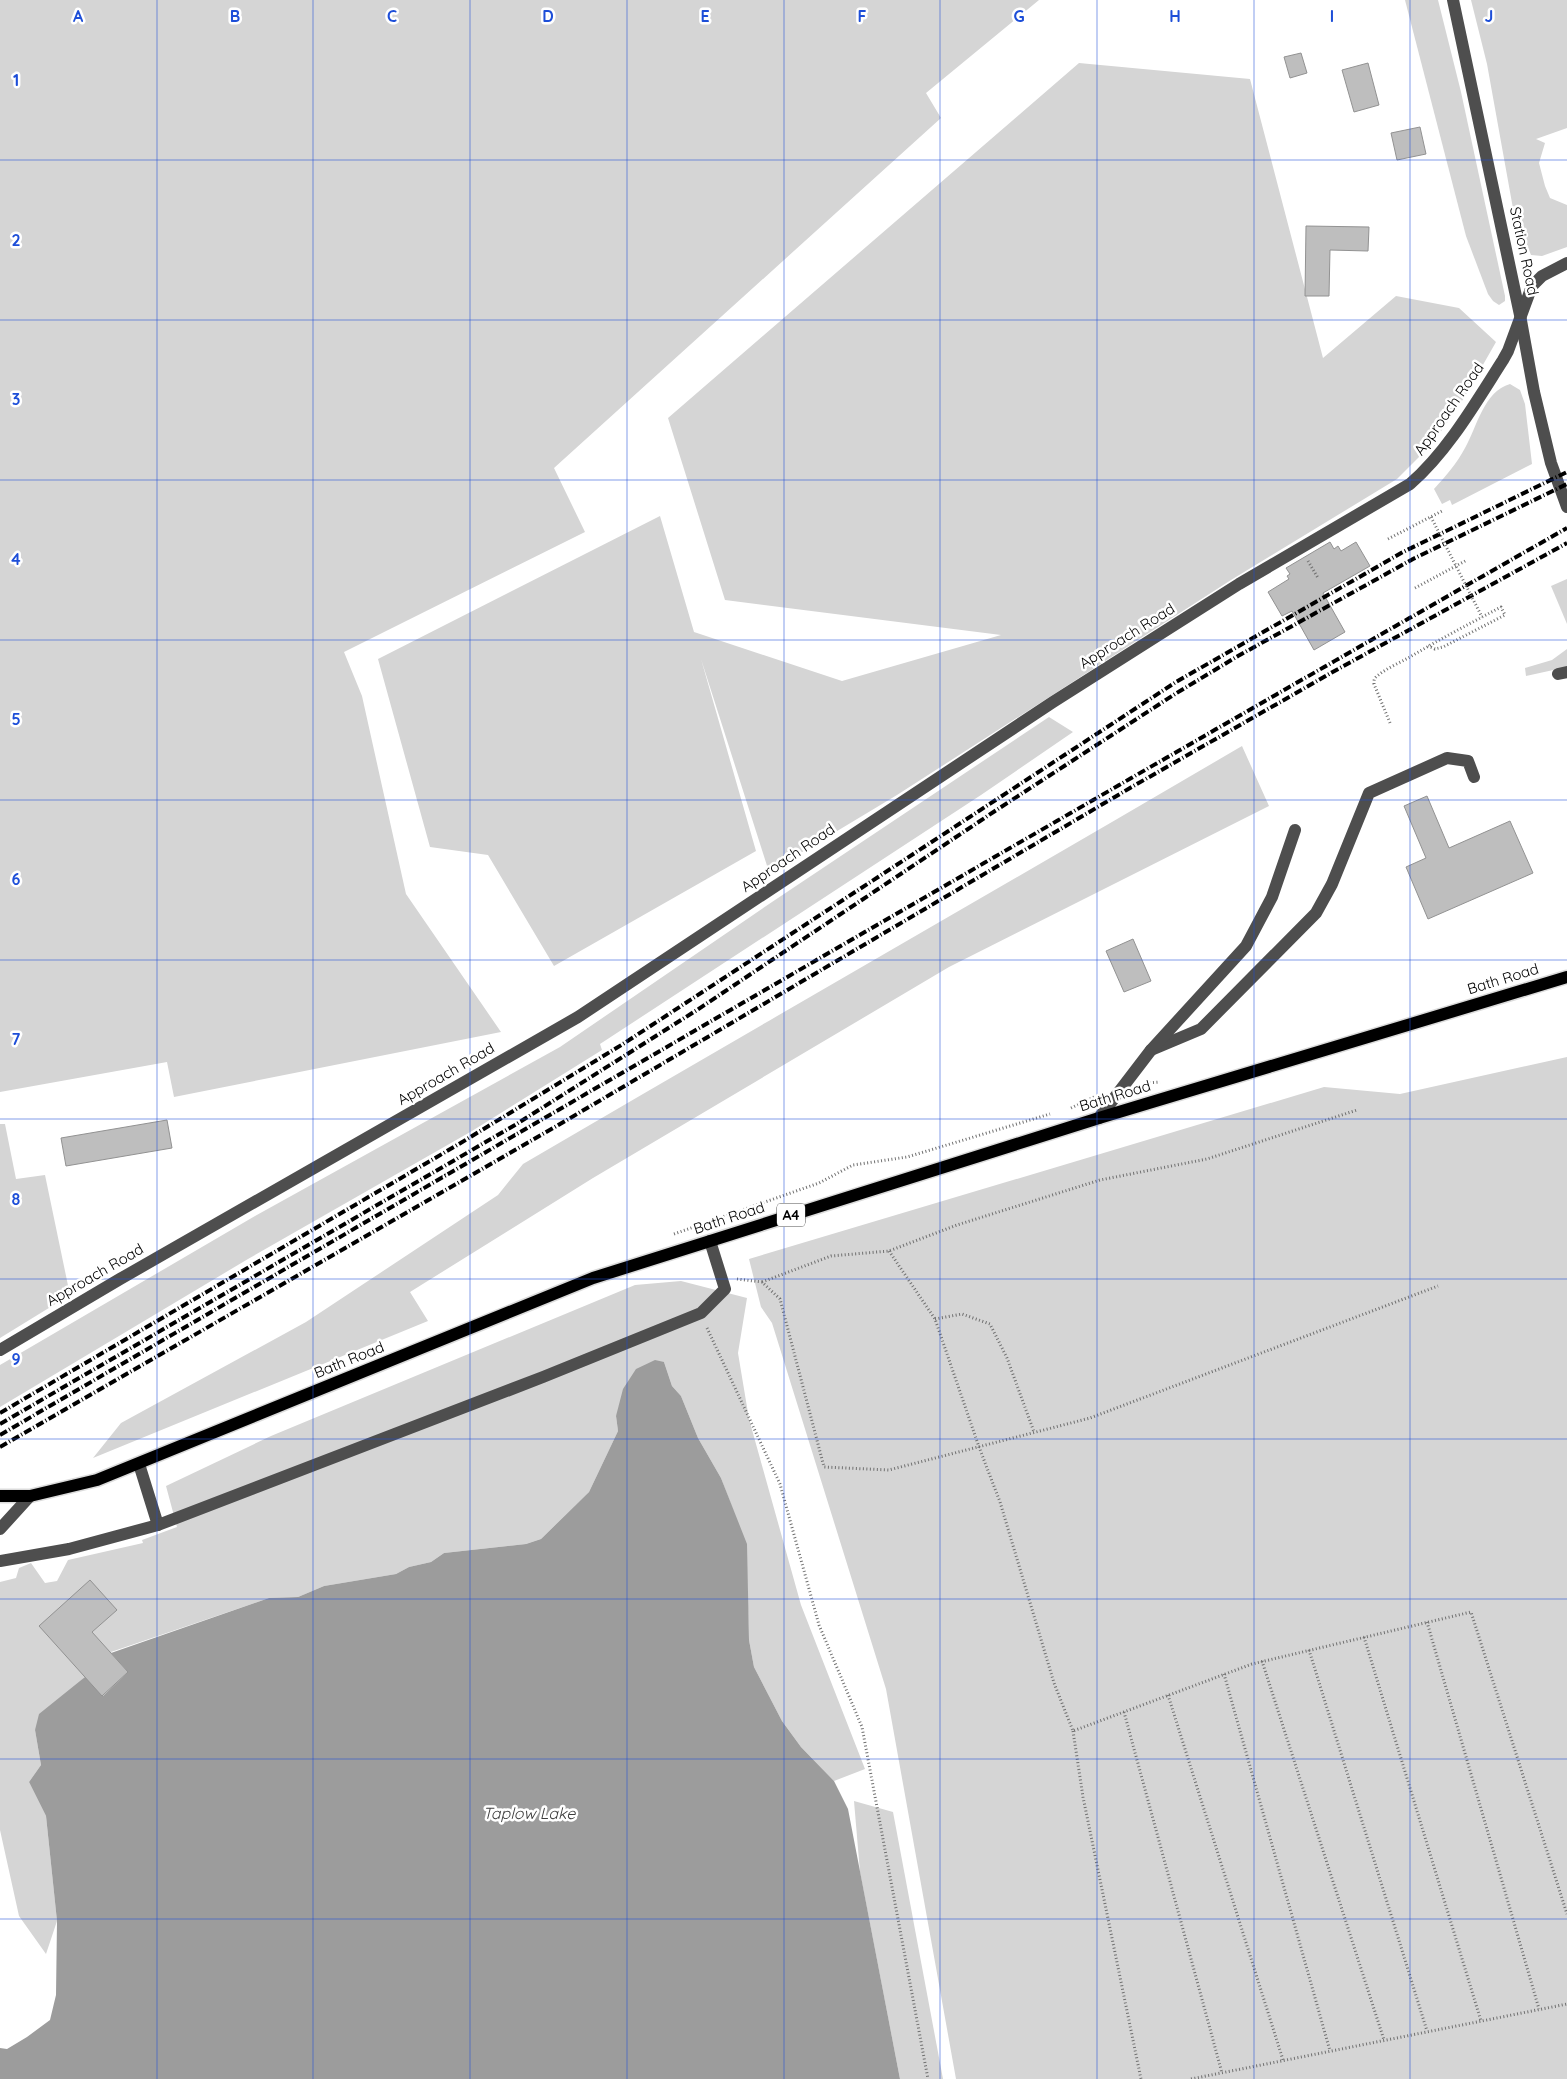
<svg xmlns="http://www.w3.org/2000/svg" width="1567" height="2079" font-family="Quicksand,sans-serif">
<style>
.green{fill:#d5d5d5}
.water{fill:#9c9c9c}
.building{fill:#bebebe;stroke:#929292}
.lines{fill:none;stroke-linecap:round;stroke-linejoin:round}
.major-casing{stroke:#dbdbdb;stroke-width:15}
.path{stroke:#707070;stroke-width:3;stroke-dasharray:1 2.5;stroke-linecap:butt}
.minor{stroke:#4e4e4e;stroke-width:12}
.major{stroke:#000;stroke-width:12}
.rail{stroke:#000;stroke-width:4;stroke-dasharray:8 2.5 1 2.5;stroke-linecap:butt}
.path-bridge{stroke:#707070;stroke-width:3;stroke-dasharray:1 2.5;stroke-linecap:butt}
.grid{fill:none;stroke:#1d4ed8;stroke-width:1;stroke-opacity:0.55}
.labels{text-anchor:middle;stroke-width:5;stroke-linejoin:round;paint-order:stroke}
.shield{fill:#fff;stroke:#4c4c4c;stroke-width:1}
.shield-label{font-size:14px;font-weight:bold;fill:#000}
.street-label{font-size:15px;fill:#000;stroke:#fff}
.water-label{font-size:16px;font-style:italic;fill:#3d3d3d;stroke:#fff}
.grid-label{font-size:16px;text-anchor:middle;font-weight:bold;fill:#1d4ed8;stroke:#fff;stroke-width:5;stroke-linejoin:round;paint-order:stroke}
</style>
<rect width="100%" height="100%" fill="#fff"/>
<g class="green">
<path d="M0,0H1039L926,93L941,118L554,468L585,532L344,652L362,696L406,894L501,1032L174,1097L167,1062L0,1092Z"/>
<path d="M1405,0H1438L1461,92L1505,296V301L1499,305L1493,301L1488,294L1466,236Z"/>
<path d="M1471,0H1567V128L1536,139L1545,143L1539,163L1545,186L1550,198L1567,205V247L1542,256L1531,255L1514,214L1487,64Z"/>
<path d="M1079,63L1250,79L1323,358L1396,296L1459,308L1496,342L1464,398L1433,443L1397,479L1231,580L897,795L769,872L701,659L756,851L554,966L488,855L430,847L378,659L660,516L694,632L842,681L1001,635L725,600L668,418Z"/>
<path d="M1510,384L1520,390L1525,404L1532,464L1452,505L1450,500L1442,504L1434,489C1446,476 1457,463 1465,448C1477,427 1484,391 1510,384Z"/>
<path d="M1567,579V624L1551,586Z"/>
<path d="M1567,649V667L1526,676L1525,668L1552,660Z"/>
<path d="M1049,717L1073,732L981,795L600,1044L602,1050L472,1131L248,1259L0,1407V1365L255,1216L560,1047L772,902Z"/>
<path d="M1242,746L1269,806L949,967L593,1178L410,1292L428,1321L93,1458L121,1423L306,1322L498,1195L523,1164C762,1024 1003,886 1242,746Z"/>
<path d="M1567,1057V2079H956L886,1689L772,1323L761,1307L749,1259L1324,1087L1400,1094Z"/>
<path d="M0,1124H5L16,1179L45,1175L70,1295L0,1338Z"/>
<path d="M681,1281L747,1298L738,1353L749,1419L801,1605L865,1769L834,1781L801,1747L782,1721L754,1667L749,1640L746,1544L721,1478L698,1438L681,1396L672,1386L664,1362L616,1416L618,1431L589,1492L541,1539L526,1544L444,1553L431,1562L409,1567L396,1574L324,1586L298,1597L269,1598L111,1652L128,1672L103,1696L85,1677L35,1730L41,1765L29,1782L46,1816L57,1921L46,1954L19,1916L0,1830V1582L16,1578L19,1568L31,1563L45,1583L57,1581L68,1560L143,1543L142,1540L177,1527L166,1486L271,1436L635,1285Z"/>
<path d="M854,1801L893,1812L943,2079H900L860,1872Z"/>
</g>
<path class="water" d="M655,1360L664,1362L672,1386L681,1396L698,1438L721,1478L747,1544L749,1640L754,1667L782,1721L801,1747L834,1781L848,1809L900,2079H0V2048L7,2049L27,2037L50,2020L56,1995L57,1921L46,1816L29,1782L41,1765L35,1730L39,1714L85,1677L103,1696L128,1672L111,1653L269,1598L298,1597L324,1586L396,1574L409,1567L431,1562L444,1553L526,1544L541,1539L589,1492L618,1431L616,1416L623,1389L636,1369Z"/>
<g class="building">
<path d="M1301,53L1307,73L1290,78L1284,57Z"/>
<path d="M1368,63L1379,105L1354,112L1342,70Z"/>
<path d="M1420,127L1426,154L1397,160L1391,133Z"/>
<path d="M1306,226L1369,227L1368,251L1330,250L1329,296H1305Z"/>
<path d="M1330,542L1334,549L1338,546L1341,551L1356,542L1370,566L1323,593L1345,632L1314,650L1292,611L1282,616L1268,592L1289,579L1287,576L1290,574L1286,568Z"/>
<path d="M1427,796L1449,848L1510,821L1533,873L1428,919L1406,867L1426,858L1404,806Z"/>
<path d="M1133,939L1151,981L1124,992L1106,951Z"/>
<path d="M167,1120L172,1148L66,1166L61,1138Z"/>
<path d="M90,1580L117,1610L92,1632L128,1672L102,1696L39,1626Z"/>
</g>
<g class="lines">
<g class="major-casing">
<path id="major" d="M0,1496H30L97,1480L593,1278L1099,1118L1567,977"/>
</g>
<g class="path">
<path d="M1388,539L1442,511"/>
<path d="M1308,561L1318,578"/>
<path d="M1415,588L1467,560"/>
<path d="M1390,723L1374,684C1374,680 1374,679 1376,677C1385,669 1399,663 1410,657C1440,639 1471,623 1501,607L1505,615L1443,647L1435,649L1428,646"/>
<path d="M1146,1083L1160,1082"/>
<path d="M1071,1108L1094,1097"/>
<path d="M674,1234L819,1183L853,1165L907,1157L1050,1114"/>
<path d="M889,1251L935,1319L979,1447L1000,1502L1054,1683L1073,1731L1252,1664L1471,1612L1567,1914"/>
<path d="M737,1279L762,1282L780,1299L824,1467L889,1470L1090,1418L1438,1286"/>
<path d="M762,1282L831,1256L889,1251L957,1225L1100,1180L1207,1159L1357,1110"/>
<path d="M935,1319L962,1314L990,1324L1007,1358L1034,1432"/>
<path d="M707,1328L780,1484L819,1625L862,1727L928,2079"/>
<path d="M1427,1622L1539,2009"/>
<path d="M1364,1637L1481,2021"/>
<path d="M1309,1650L1427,2031"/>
<path d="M1262,1661L1384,2040"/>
<path d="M1224,1674L1330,2051"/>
<path d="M1168,1695L1283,2060"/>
<path d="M1124,1712L1222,2073"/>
<path d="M1073,1731L1083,1797L1141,2079"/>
<path d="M1191,2079L1567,2004"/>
</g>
<g class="minor">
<path d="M1453,0L1520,315L1534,392L1551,463L1567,507"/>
<path d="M1558,674L1567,672"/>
<path d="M1151,1050L1201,1029L1316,913L1332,884L1369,793L1447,758L1468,761L1474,777"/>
<path d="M1099,1118L1151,1050L1246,946L1272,897L1295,830"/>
<path d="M0,1350L120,1279L578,1017L1053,702L1239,584L1410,484C1448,451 1476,402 1503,360L1508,351L1532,286L1542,276L1567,263"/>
<path d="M139,1464L158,1525"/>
<path d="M0,1529L30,1496"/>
<path d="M0,1561L69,1549L158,1525L543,1377L701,1313L725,1289L710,1241"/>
</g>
<use href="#major" class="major"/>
<g class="rail">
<path d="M0,1413L459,1144L623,1044L1176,682L1403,552L1567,472"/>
<path d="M0,1424L515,1125L697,1010L995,811L1175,694L1238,656L1413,559L1567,484"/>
<path d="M0,1435C522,1131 1043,827 1567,528"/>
<path d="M0,1447L555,1127L1130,788L1331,673L1567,543"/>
</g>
<path class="path-bridge" d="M1431,517L1482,617"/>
</g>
<path class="grid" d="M157,0V2079M313,0V2079M470,0V2079M627,0V2079M784,0V2079M940,0V2079M1097,0V2079M1254,0V2079M1410,0V2079M0,160H1567M0,320H1567M0,480H1567M0,640H1567M0,800H1567M0,960H1567M0,1119H1567M0,1279H1567M0,1439H1567M0,1599H1567M0,1759H1567M0,1919H1567"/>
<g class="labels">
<rect class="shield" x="777" y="1203.5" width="28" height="23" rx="4"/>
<g class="shield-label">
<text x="791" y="1220">A4</text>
</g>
<g class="street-label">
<text transform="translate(1524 251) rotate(78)" y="5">Station Road</text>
<text transform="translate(1449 409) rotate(-55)" y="5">Approach Road</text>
<text transform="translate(1127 636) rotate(-32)" y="5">Approach Road</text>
<text transform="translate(788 858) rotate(-34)" y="5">Approach Road</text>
<text transform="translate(1503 979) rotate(-17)" y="5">Bath Road</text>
<text transform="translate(446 1074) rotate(-30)" y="5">Approach Road</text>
<text transform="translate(1115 1096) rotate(-17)" y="5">Bath Road</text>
<text transform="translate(729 1218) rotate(-18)" y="5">Bath Road</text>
<text transform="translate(95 1275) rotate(-30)" y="5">Approach Road</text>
<text transform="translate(349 1360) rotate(-22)" y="5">Bath Road</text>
</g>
<g class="water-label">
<text x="529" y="1819">Taplow Lake</text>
</g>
</g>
<g class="grid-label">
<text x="78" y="22">A</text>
<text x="235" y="22">B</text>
<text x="392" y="22">C</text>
<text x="548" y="22">D</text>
<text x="705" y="22">E</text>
<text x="862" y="22">F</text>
<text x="1019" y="22">G</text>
<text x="1175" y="22">H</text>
<text x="1332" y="22">I</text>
<text x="1489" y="22">J</text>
<text x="16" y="86">1</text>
<text x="16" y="246">2</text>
<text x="16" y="405">3</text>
<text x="16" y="565">4</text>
<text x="16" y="725">5</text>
<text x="16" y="885">6</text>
<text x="16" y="1045">7</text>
<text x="16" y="1205">8</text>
<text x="16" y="1365">9</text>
</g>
</svg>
